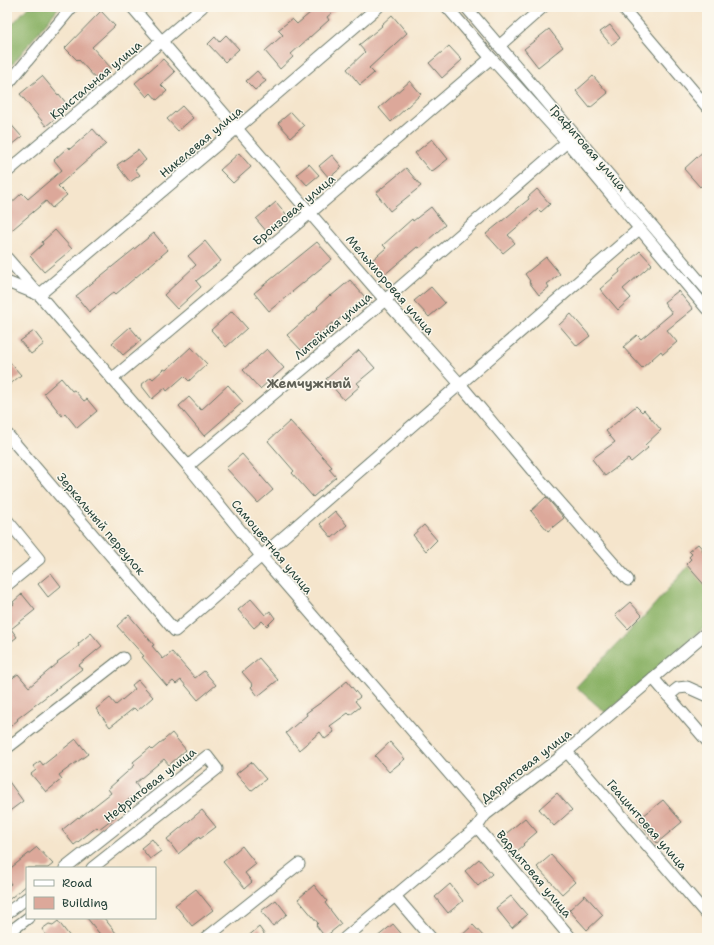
<svg xmlns="http://www.w3.org/2000/svg" width="714" height="945" font-family="'Shantell Sans',sans-serif">
<style>
.forest{fill:#8cb368;stroke:#56784e}
.building{fill:#dca89a}
.lines{fill:none;stroke-linecap:round;stroke-linejoin:round}
.minor-casing{stroke:#6a7869;stroke-width:13}
.minor{stroke:#fff;stroke-width:11}
.labels{text-anchor:middle;stroke-width:3;stroke-linejoin:round;paint-order:stroke}
.street-label{font-size:12px;fill:#1f3d34;stroke:#fbf7ec}
.neighbourhood-label{font-size:13px;font-weight:bold;fill:#616258;stroke:#fbf7ec}
</style>
<rect width="100%" height="100%" fill="#fbf7ec"/>
<filter id="ink" filterUnits="userSpaceOnUse"><feTurbulence type="fractalNoise" baseFrequency=".025" numOctaves="2"/><feDisplacementMap in="SourceGraphic" scale="8" xChannelSelector="R" yChannelSelector="G"/><feConvolveMatrix kernelMatrix="1 2 1 2 8 2 1 2 1" color-interpolation-filters="sRGB"/></filter>
<filter id="wash" filterUnits="userSpaceOnUse"><feTurbulence type="fractalNoise" baseFrequency=".012" numOctaves="4" result="noise"/><feDisplacementMap in="SourceGraphic" scale="16" xChannelSelector="R" yChannelSelector="G"/><feGaussianBlur stdDeviation="0.9" result="paint"/><feColorMatrix in="noise" values="0 0 0 0 0 0 0 0 0 0 0 0 0 0 0 0 0 1.4 0 .05"/><feComposite in="paint" operator="in"/></filter>
<g filter="url(#wash)">
<rect width="100%" height="100%" fill="#f5e5cc"/>
<g class="forest">
<path d="M28,7H59L7,71V30Z"/>
<path d="M707,545V625L606,713L576,687L648,612Z"/>
</g>
<g id="blocks">
<g class="building">
<path d="M317,7H339L327,17L329,20L291,54L293,57L280,69L265,51L283,35L278,30L292,19L297,24Z"/>
<path d="M101,11L115,26L92,47L111,68L97,80L79,60L78,61L65,48Z"/>
<path d="M392,15L407,33L369,68L374,73L360,85L347,69L365,52L359,45L382,26L381,25Z"/>
<path d="M610,25L620,38L611,45L600,32Z"/>
<path d="M549,29L563,47L538,67L524,49Z"/>
<path d="M226,35L239,49L225,62L208,44L215,37L219,42Z"/>
<path d="M449,46L462,60L442,78L429,63Z"/>
<path d="M163,59L175,72L161,85L167,91L157,100L151,93L147,97L135,83Z"/>
<path d="M257,71L266,81L255,90L246,81Z"/>
<path d="M42,76L58,95L59,94L69,107L46,126L20,94Z"/>
<path d="M593,76L608,93L590,108L576,91Z"/>
<path d="M410,81L421,94L391,122L379,108Z"/>
<path d="M182,106L193,118L178,131L167,119Z"/>
<path d="M291,112L304,126L291,137L278,123Z"/>
<path d="M7,120L22,137L7,149Z"/>
<path d="M93,129L106,144L58,186L67,195L52,208L46,201L7,234V207L22,193L28,199L62,170L54,160L68,147L70,149Z"/>
<path d="M432,139L448,159L431,172L415,153Z"/>
<path d="M707,148V180L700,187L684,169Z"/>
<path d="M138,150L146,160L135,169L140,175L130,182L117,165Z"/>
<path d="M239,153L251,167L233,183L220,170Z"/>
<path d="M332,155L342,167L329,178L319,166Z"/>
<path d="M309,164L319,175L307,185L297,174Z"/>
<path d="M406,168L421,186L390,211L376,193Z"/>
<path d="M537,189L550,204L541,212L538,209L508,235L515,243L503,253L486,234L529,199L528,197Z"/>
<path d="M276,202L287,215L267,232L256,219Z"/>
<path d="M431,207L445,225L419,248L417,247L383,276L370,262L386,248L383,245L412,219L413,221Z"/>
<path d="M55,230L72,249L44,272L30,256L43,244L42,242Z"/>
<path d="M154,233L168,250L116,294L114,292L89,312L76,296Z"/>
<path d="M205,241L221,261L196,281L201,287L177,309L164,295L196,265L188,256Z"/>
<path d="M317,242L332,259L269,311L254,293Z"/>
<path d="M640,251L652,264L623,289L631,298L618,310L600,289L620,272L619,270Z"/>
<path d="M546,257L560,274L547,284L549,287L539,295L529,282L530,281L525,274Z"/>
<path d="M350,280L365,297L353,308L352,307L334,324L332,323L301,350L287,335L318,308L317,307L330,295L331,296Z"/>
<path d="M431,287L445,303L429,317L414,301Z"/>
<path d="M678,291L693,309L667,330L677,342L663,354L661,351L642,368L623,347L637,335L641,339L672,313L664,302Z"/>
<path d="M232,311L247,328L226,347L211,330Z"/>
<path d="M571,314L590,336L577,346L559,325Z"/>
<path d="M130,327L141,340L123,355L112,343Z"/>
<path d="M34,331L44,344L31,354L20,341Z"/>
<path d="M191,347L207,364L189,381L184,376L167,391L165,388L152,399L141,385L151,377L153,379L164,369L166,370Z"/>
<path d="M267,349L284,368L260,389L243,370Z"/>
<path d="M359,350L375,368L357,383L360,386L344,400L326,379Z"/>
<path d="M7,359L21,375L7,387Z"/>
<path d="M61,378L72,391L74,390L84,401L87,399L97,411L77,428L65,413L62,416L44,393Z"/>
<path d="M228,385L243,402L204,436L179,406L189,397L201,410Z"/>
<path d="M636,406L642,412L644,410L661,430L645,445L648,448L631,462L628,459L605,476L592,459L615,442L606,431Z"/>
<path d="M290,421L332,467L329,469L336,477L313,497L292,473L294,471L268,441Z"/>
<path d="M242,454L273,490L258,503L226,468Z"/>
<path d="M546,497L564,518L548,531L531,511Z"/>
<path d="M335,511L347,525L332,538L320,524Z"/>
<path d="M424,525L437,540L426,551L413,535Z"/>
<path d="M698,544L707,554V588L686,564L691,559L689,557L692,554L689,551Z"/>
<path d="M51,573L61,586L48,597L38,584Z"/>
<path d="M22,594L35,610L11,629L17,637L7,645V609L14,604L13,602Z"/>
<path d="M251,599L265,615L270,611L275,618L267,626L262,621L254,628L238,610Z"/>
<path d="M630,602L642,615L628,629L615,615Z"/>
<path d="M129,615L154,645L152,646L163,659L172,652L195,678L204,671L216,685L198,700L181,680L176,684L173,681L167,686L142,657L144,656L117,626Z"/>
<path d="M91,633L102,646L79,665L82,669L17,719L18,720L7,729V682L18,674L29,687L58,663L57,662L79,646L78,644Z"/>
<path d="M259,658L278,680L258,696L251,687L253,685L242,672Z"/>
<path d="M138,680L153,697L137,711L134,708L110,727L96,709L110,698L116,705L135,689L132,685Z"/>
<path d="M347,681L360,697L355,701L360,707L350,715L348,713L330,726L334,732L325,739L320,732L299,750L286,733L307,715L306,713L323,701Z"/>
<path d="M172,733L186,750L169,765L164,759L135,783L140,790L113,813L116,816L99,829L97,827L74,845L62,830L78,817L79,818L111,793L108,789L135,765L133,762L150,748L152,750Z"/>
<path d="M76,739L88,754L59,775L62,779L46,792L31,774L36,770L33,766L40,761L43,765Z"/>
<path d="M390,742L405,759L389,772L375,756Z"/>
<path d="M251,762L266,779L251,791L236,774Z"/>
<path d="M7,779L23,801L7,813Z"/>
<path d="M557,793L572,810L554,826L539,809Z"/>
<path d="M663,800L682,822L657,843L638,820Z"/>
<path d="M202,810L216,827L200,839L199,837L178,854L167,839Z"/>
<path d="M525,818L537,832L523,844L524,845L516,852L502,837Z"/>
<path d="M152,839L161,851L150,859L141,848Z"/>
<path d="M242,846L256,864L245,873L252,882L245,888L223,862Z"/>
<path d="M37,847L53,864L48,868H27V885L7,901V887L11,884L7,879V871Z"/>
<path d="M551,855L575,882L562,894L537,867Z"/>
<path d="M479,859L492,874L478,886L465,871Z"/>
<path d="M450,884L463,901L448,913L435,897Z"/>
<path d="M314,885L327,901L325,903L341,924L325,937L316,925L318,923L298,899Z"/>
<path d="M196,889L213,910L192,926L175,905Z"/>
<path d="M585,895L603,915L587,930L569,910Z"/>
<path d="M511,896L527,915L512,928L496,908Z"/>
<path d="M276,900L287,914L273,926L261,911Z"/>
<path d="M87,918H104L120,938H103Z"/>
<path d="M58,921L71,938H48L42,929L49,924L53,925Z"/>
<path d="M393,924L405,938H376Z"/>
<path d="M473,925L485,938H459Z"/>
<path d="M259,927L267,938H246Z"/>
</g>
</g>
</g>
<g filter="url(#ink)">
<use href="#blocks" fill-opacity="0" stroke="#6a7869" stroke-width="1"/>
<g class="lines">
<g class="minor-casing">
<g id="minor">
<path d="M132,7L385,300L460,384L536,475L628,580"/>
<path d="M447,7L491,58L567,142L707,309"/>
<path d="M466,7L707,290"/>
<path d="M622,7L707,107"/>
<path d="M499,46L543,7"/>
<path d="M7,85L72,7"/>
<path d="M7,172L202,7"/>
<path d="M7,258L188,466L262,557L485,815"/>
<path d="M7,282L39,295L237,128L378,7"/>
<path d="M112,379L310,213L491,58"/>
<path d="M7,434L175,631L639,229"/>
<path d="M188,466L385,300L567,142"/>
<path d="M7,520L39,559L7,585"/>
<path d="M653,678L707,741"/>
<path d="M668,696L678,688L687,687L707,696"/>
<path d="M7,748L123,658"/>
<path d="M567,752L707,915"/>
<path d="M477,827L571,938"/>
<path d="M65,868L207,756L217,769L92,868"/>
<path d="M395,896L431,938"/>
<path d="M7,913L27,898"/>
<path d="M7,934L28,918"/>
<path d="M206,938L299,864"/>
<path d="M345,938L477,827L485,815L558,759L707,632"/>
</g>
</g>
<use href="#minor" class="minor"/>
</g>
</g>
<g class="labels">
<g class="street-label">
<text transform="translate(96 80) rotate(-40)" y="4">Кристальная улица</text>
<text transform="translate(201 142) rotate(-40)" y="4">Никелевая улица</text>
<text transform="translate(588 148) rotate(49)" y="4">Графитовая улица</text>
<text transform="translate(294 210) rotate(-40)" y="4">Бронзовая улица</text>
<text transform="translate(390 285) rotate(49)" y="4">Мельхиоровая улица</text>
<text transform="translate(333 326) rotate(-40)" y="4">Литейная улица</text>
<text transform="translate(101 524) rotate(50)" y="4">Зеркальный переулок</text>
<text transform="translate(272 547) rotate(50)" y="4">Самоцветная улица</text>
<text transform="translate(526 766) rotate(-38)" y="4">Дарритовая улица</text>
<text transform="translate(150 785) rotate(-38)" y="4">Нефритовая улица</text>
<text transform="translate(647 825) rotate(49)" y="4">Геацинтовая улица</text>
<text transform="translate(534 874) rotate(50)" y="4">Вардитовая улица</text>
</g>
<g class="neighbourhood-label">
<text x="309" y="388">Жемчужный</text>
</g>
</g>
<rect width="714" height="945" fill="none" stroke="#fbf7ec" stroke-width="24"/>
<rect x="26" y="867" width="130" height="52" fill="#fbf7ec" stroke="#a3ada2"/>
<rect x="34" y="880" width="20" height="6" fill="#ffffff" stroke="#a3ada2"/>
<text x="62" y="887" font-size="12" fill="#1f3d34">Road</text>
<rect x="34" y="897" width="20" height="12" fill="#dca89a" stroke="#a3ada2"/>
<text x="62" y="907" font-size="12" fill="#1f3d34">Building</text>
</svg>
